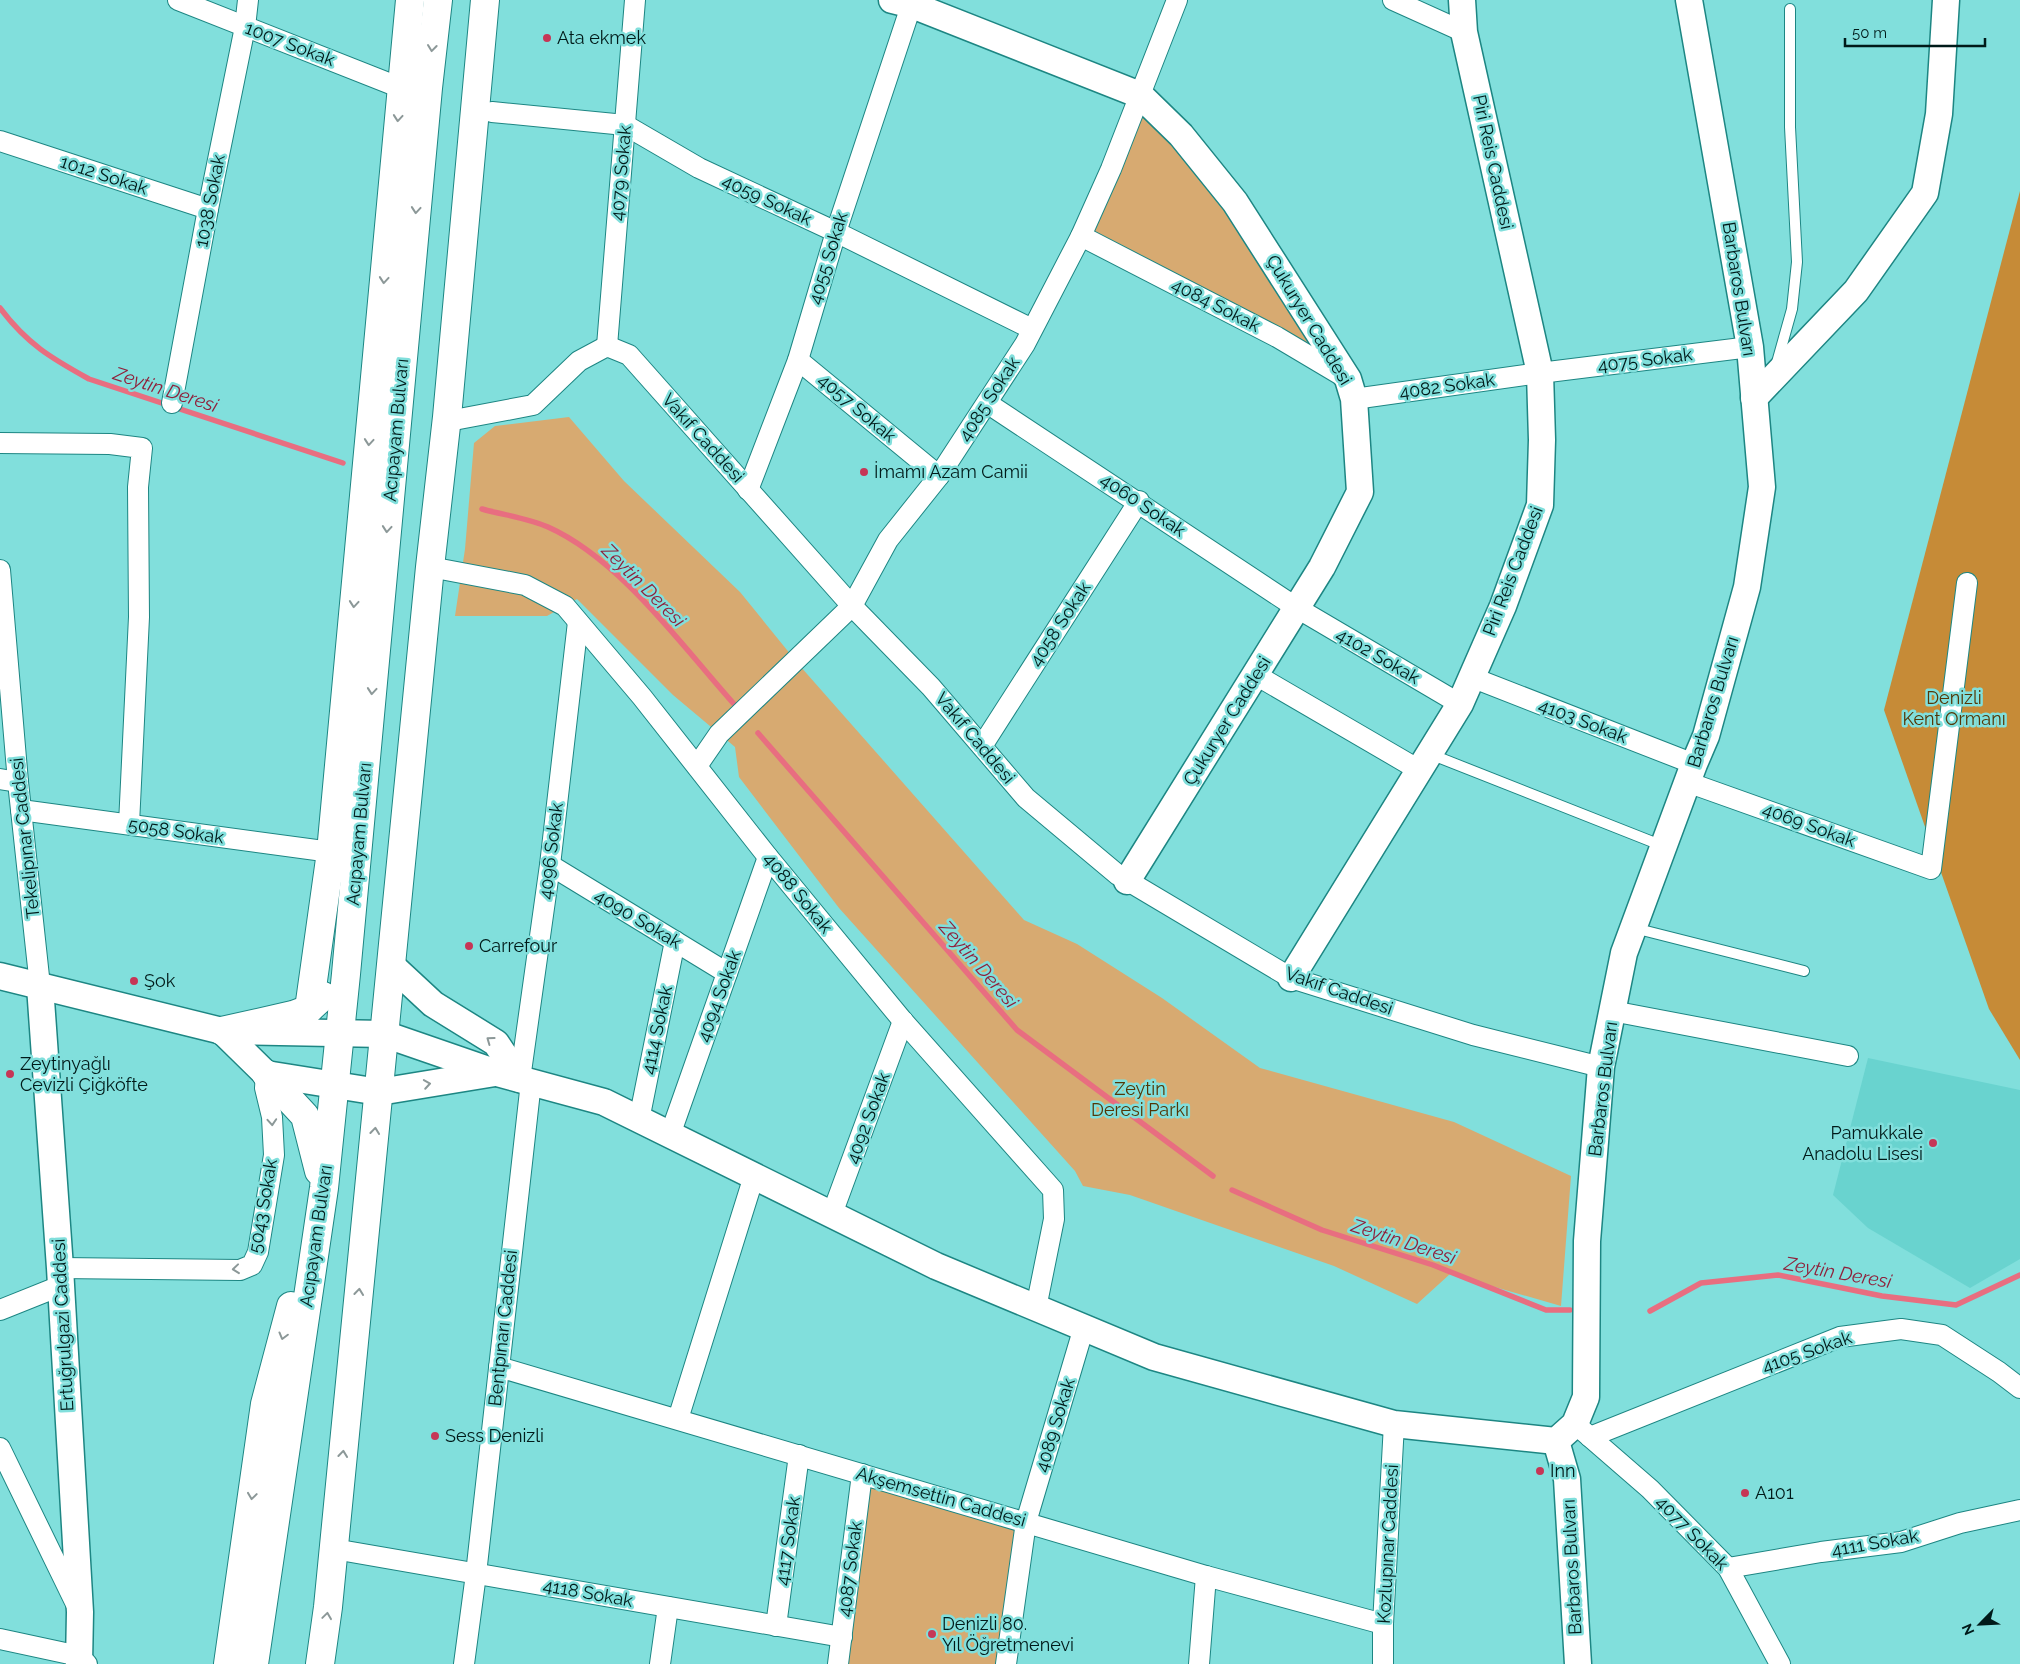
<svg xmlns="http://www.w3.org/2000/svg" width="2020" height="1664" font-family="Raleway,sans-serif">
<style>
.built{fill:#69d3cf}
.green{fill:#d7aa71}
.forest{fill:#c68b37}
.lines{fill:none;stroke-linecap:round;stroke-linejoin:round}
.stream{stroke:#e86e80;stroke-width:5.5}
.service-casing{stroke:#1d8683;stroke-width:12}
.minor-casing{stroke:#1d8683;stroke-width:22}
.tertiary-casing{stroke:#1d8683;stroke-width:29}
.primary-casing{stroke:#1d8683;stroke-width:30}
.service{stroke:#fff;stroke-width:10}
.minor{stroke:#fff;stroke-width:20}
.tertiary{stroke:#fff;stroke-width:26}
.primary{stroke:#fff;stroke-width:28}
.oneway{stroke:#8c9898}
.poi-dot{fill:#c63656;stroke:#81dfdc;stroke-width:2}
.labels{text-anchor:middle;stroke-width:5;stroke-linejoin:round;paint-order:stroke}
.poi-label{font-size:18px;fill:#001a19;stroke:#81dfdc;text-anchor:start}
.street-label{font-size:18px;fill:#001a19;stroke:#81dfdc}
.park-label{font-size:18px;fill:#543606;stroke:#81dfdc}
.water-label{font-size:19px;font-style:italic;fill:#8f213b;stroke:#81dfdc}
</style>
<rect width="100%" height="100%" fill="#81dfdc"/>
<path class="built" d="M1868,1058L2020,1090V1259L1970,1288L1868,1228L1833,1195Z"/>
<g class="green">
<path d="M1145,112L1246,235L1323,358L1089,231L1139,118Z"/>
<path d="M569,417L624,481L740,592L800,666L1024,920L1077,944L1162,998L1260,1068L1454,1122L1571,1176L1561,1306L1450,1274L1417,1304L1334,1266L1130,1195L1083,1186L1075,1171L839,908L739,777L735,747L673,695L577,599L547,616H455L465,549L474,443L495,426Z"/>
<path d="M869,1486L1020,1524L1001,1664H846Z"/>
</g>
<path class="forest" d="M2020,191V1060L1989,1009L1884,710Z"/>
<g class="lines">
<g class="stream">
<path d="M0,308C27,344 51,358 89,379L343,463"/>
<path d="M482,509C503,515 528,518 548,527C620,559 682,646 734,704"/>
<path d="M758,733L1017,1030L1213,1176"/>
<path d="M1232,1190L1322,1230L1433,1265L1546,1310H1570"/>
<path d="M1650,1311L1701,1283L1778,1275L1882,1296L1956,1305L2020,1275"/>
</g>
<g class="service-casing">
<g id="service">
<path d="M1776,366L1792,309L1797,262L1790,127V9"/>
<path d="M1430,754L1663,846"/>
<path d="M1634,928L1804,971"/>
</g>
</g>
<g class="minor-casing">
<g id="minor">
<path d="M178,0L401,88"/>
<path d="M1393,0L1464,32"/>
<path d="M492,112L625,125L699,168L836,232L1032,329"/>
<path d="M0,141L208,209"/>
<path d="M1081,236L1277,337L1346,378"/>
<path d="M607,346L635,0"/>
<path d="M798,360L939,476"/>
<path d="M1354,399L1540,373L1750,347"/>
<path d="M172,403L208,209L245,27L248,0"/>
<path d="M987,403L1297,608L1460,704"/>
<path d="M447,417L459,419L533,405L579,361L607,346L629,355L852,606L931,687L1026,798L1118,875L1291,978L1473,1035L1601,1067"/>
<path d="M0,443L110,444L142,448L138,487L139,617L129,824"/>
<path d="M748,490L798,360L836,232L913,0"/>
<path d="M430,567L525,585L565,606L642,697L768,857L903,1021L1053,1190L1054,1219L1036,1308"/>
<path d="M0,570L18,782L40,986"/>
<path d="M1256,675L1419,770"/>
<path d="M1471,677L1694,764"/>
<path d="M982,746L1139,501"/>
<path d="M697,766L719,734L852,606L888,540L939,476L1025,344L1081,236L1111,169L1177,0"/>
<path d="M0,779L18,782"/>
<path d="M1687,782L1931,869L1967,583"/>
<path d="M21,810L331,852"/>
<path d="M550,865L727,973"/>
<path d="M1612,1011L1848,1056"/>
<path d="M520,1079L550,865L578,622"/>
<path d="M639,1120L675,941"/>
<path d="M670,1135L768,857"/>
<path d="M832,1214L903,1021"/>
<path d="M60,1268L240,1270L252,1265L258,1252L274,1155L272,1117L265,1088L266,1074"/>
<path d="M0,1310L60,1286"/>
<path d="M499,1367L1206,1576L1383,1624"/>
<path d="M678,1419L754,1176"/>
<path d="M1582,1430L1650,1489L1728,1568L1780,1664"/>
<path d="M1590,1437L1840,1337L1901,1329L1942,1335L1999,1372L2020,1388"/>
<path d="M0,1448L77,1606"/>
<path d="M334,1549L842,1637"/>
<path d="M1728,1568L1821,1552L1901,1542L1960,1523L2020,1510"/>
<path d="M776,1626L799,1455"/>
<path d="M0,1639L79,1656L87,1664"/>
<path d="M464,1664L476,1574L531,1082"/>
<path d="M660,1664L668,1607"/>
<path d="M838,1664L862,1474"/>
<path d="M1006,1664L1026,1522L1084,1327"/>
<path d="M1199,1664L1206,1576"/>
<path d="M1383,1664V1624L1394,1424"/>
</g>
</g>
<g class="tertiary-casing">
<g id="tertiary">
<path d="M892,0L912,5L1140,95L1181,135L1235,202L1348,379L1354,399L1360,492L1322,567L1127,881"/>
<path d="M1754,398L1856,291L1925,193L1939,114L1946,0"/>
<path d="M391,965L433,1004L496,1043L520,1079"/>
<path d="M0,976L222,1031L384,1034L497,1073L604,1102L936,1266L1154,1357L1394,1424L1556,1441L1575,1424L1586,1397L1587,1241L1601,1067L1624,953L1694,764L1706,736L1747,587L1762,487L1750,347L1689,0"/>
<path d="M1291,978L1460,704L1503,606L1540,505L1542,440L1540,373L1464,32L1462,0"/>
<path d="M40,986L60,1268L80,1612L79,1664"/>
<path d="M222,1031L266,1074L379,1092L495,1073"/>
<path d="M1556,1441L1567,1479L1578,1664"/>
</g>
</g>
<g class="primary-casing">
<g id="primary">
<path d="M309,1009L331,852L410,0"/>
<path d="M222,1031L293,1015L309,1009L323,996"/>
<path d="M266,1074L305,1116L319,1171"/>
<path d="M228,1664L265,1404L291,1306"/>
<path d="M254,1664L324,1188L346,974L428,88L438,0"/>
<path d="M320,1664L328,1607L430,567L447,417L485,0"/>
</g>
</g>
<use href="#service" class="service"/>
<use href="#minor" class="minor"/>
<use href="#tertiary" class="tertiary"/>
<use href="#primary" class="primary"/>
</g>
<defs><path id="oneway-chevron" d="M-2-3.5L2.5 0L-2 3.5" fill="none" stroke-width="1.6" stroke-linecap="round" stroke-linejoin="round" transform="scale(1.25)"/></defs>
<g class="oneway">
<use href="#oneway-chevron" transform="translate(432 48) rotate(97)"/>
<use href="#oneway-chevron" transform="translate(398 118) rotate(95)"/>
<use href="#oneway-chevron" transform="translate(416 210) rotate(95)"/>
<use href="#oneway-chevron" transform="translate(384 280) rotate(95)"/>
<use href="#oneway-chevron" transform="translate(369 442) rotate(95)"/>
<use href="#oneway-chevron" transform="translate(387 529) rotate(95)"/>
<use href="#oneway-chevron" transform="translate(354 604) rotate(95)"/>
<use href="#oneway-chevron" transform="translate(372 691) rotate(95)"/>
<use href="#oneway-chevron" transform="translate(490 1040) rotate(-144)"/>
<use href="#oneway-chevron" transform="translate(427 1084) rotate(-9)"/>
<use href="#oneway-chevron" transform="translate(272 1122) rotate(86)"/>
<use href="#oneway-chevron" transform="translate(375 1131) rotate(-84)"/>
<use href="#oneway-chevron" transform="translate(236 1269) rotate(174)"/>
<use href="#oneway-chevron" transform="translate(359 1292) rotate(-84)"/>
<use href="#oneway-chevron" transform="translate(283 1336) rotate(105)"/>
<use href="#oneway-chevron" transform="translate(343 1454) rotate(-84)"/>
<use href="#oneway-chevron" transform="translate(252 1496) rotate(98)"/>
<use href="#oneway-chevron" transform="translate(327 1616) rotate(-82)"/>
</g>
<g class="poi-dot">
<circle cx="547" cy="38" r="5"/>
<circle cx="864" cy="472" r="5"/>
<circle cx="469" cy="946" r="5"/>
<circle cx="134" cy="981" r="5"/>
<circle cx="10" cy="1074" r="5"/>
<circle cx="1933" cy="1143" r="5"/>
<circle cx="435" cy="1436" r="5"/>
<circle cx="1540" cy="1471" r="5"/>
<circle cx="1745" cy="1493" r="5"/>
<circle cx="932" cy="1634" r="5"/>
</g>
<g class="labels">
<g class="poi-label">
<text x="557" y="44">Ata ekmek</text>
<text x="874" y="478">İmamı Azam Camii</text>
<text x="479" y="952">Carrefour</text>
<text x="144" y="987">Şok</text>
<text x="20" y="1070">Zeytinyağlı<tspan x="20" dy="21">Cevizli Çiğköfte</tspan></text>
<text x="1923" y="1139" text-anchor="end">Pamukkale<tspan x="1923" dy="21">Anadolu Lisesi</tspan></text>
<text x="445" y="1442">Sess Denizli</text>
<text x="1550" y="1477">Inn</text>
<text x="1755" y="1499">A101</text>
<text x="942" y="1630">Denizli 80.<tspan x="942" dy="21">Yıl Öğretmenevi</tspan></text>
</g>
<g class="street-label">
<text transform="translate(290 44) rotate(21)" y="6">1007 Sokak</text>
<text transform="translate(1493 162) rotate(78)" y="6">Piri Reis Caddesi</text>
<text transform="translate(621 173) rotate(-85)" y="6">4079 Sokak</text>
<text transform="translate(104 175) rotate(18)" y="6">1012 Sokak</text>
<text transform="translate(767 200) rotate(25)" y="6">4059 Sokak</text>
<text transform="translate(210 201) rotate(-79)" y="6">1038 Sokak</text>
<text transform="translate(828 258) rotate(-73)" y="6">4055 Sokak</text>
<text transform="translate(1739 289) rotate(81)" y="6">Barbaros Bulvarı</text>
<text transform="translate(1216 305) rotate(27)" y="6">4084 Sokak</text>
<text transform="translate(1309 320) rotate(59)" y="6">Çukuryer Caddesi</text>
<text transform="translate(1645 360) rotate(-7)" y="6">4075 Sokak</text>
<text transform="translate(1447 386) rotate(-8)" y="6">4082 Sokak</text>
<text transform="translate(989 399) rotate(-57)" y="6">4085 Sokak</text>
<text transform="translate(857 408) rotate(40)" y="6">4057 Sokak</text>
<text transform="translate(396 430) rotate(-85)" y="6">Acıpayam Bulvarı</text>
<text transform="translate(703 438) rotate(48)" y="6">Vakıf Caddesi</text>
<text transform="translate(1143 505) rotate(34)" y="6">4060 Sokak</text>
<text transform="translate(1513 571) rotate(-69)" y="6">Piri Reis Caddesi</text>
<text transform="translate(1060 624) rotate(-57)" y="6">4058 Sokak</text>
<text transform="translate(1378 656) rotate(30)" y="6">4102 Sokak</text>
<text transform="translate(1713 702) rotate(-73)" y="6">Barbaros Bulvarı</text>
<text transform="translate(1227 721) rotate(-58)" y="6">Çukuryer Caddesi</text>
<text transform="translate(1583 721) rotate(21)" y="6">4103 Sokak</text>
<text transform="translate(975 738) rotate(50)" y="6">Vakıf Caddesi</text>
<text transform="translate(1809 825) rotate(20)" y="6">4069 Sokak</text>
<text transform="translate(176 831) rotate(8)" y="6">5058 Sokak</text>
<text transform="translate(359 834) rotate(-85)" y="6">Acıpayam Bulvarı</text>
<text transform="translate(25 838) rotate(-96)" y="6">Tekelipınar Caddesi</text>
<text transform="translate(551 851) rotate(-83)" y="6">4096 Sokak</text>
<text transform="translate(798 893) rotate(51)" y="6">4088 Sokak</text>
<text transform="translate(638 919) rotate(31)" y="6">4090 Sokak</text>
<text transform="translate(1339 991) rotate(19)" y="6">Vakıf Caddesi</text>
<text transform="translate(719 996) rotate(-70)" y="6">4094 Sokak</text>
<text transform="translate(657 1030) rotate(-78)" y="6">4114 Sokak</text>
<text transform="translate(1603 1089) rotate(-83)" y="6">Barbaros Bulvarı</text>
<text transform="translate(868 1118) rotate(-70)" y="6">4092 Sokak</text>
<text transform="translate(263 1206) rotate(-80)" y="6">5043 Sokak</text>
<text transform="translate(316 1236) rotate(-82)" y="6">Acıpayam Bulvarı</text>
<text transform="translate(63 1325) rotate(-93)" y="6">Ertuğrulgazi Caddesi</text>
<text transform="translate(503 1328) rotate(-84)" y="6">Bentpınarı Caddesi</text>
<text transform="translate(1807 1352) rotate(-19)" y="6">4105 Sokak</text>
<text transform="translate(1055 1425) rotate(-73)" y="6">4089 Sokak</text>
<text transform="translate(941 1497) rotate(16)" y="6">Akşemsettin Caddesi</text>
<text transform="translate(1692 1533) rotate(46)" y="6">4077 Sokak</text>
<text transform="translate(788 1541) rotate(-82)" y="6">4117 Sokak</text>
<text transform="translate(1875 1543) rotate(-10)" y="6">4111 Sokak</text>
<text transform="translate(1388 1544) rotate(-87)" y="6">Kozlupınar Caddesi</text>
<text transform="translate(1572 1567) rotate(-93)" y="6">Barbaros Bulvarı</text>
<text transform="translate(850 1569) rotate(-83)" y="6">4087 Sokak</text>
<text transform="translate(588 1593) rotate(10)" y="6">4118 Sokak</text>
</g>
<g class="park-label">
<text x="1954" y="704">Denizli<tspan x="1954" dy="21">Kent Ormanı</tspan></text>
<text x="1140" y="1095">Zeytin<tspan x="1140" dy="21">Deresi Parkı</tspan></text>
</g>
<g class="water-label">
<text transform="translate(166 389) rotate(18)" y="7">Zeytin Deresi</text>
<text transform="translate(644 585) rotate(45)" y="7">Zeytin Deresi</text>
<text transform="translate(979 964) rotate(49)" y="7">Zeytin Deresi</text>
<text transform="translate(1404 1241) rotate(18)" y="7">Zeytin Deresi</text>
<text transform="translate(1838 1272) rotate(10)" y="7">Zeytin Deresi</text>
</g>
</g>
<g transform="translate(1980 1624) rotate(246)" stroke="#81dfdc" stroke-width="4" paint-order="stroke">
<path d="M0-4L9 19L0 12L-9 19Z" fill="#001a19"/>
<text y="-8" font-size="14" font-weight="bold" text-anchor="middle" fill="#001a19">N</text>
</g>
<path d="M1845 38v8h140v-8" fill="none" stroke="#001a19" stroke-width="2.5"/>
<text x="1852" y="38" font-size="15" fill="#001a19" stroke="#81dfdc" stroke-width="4" paint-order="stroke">50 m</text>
</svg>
